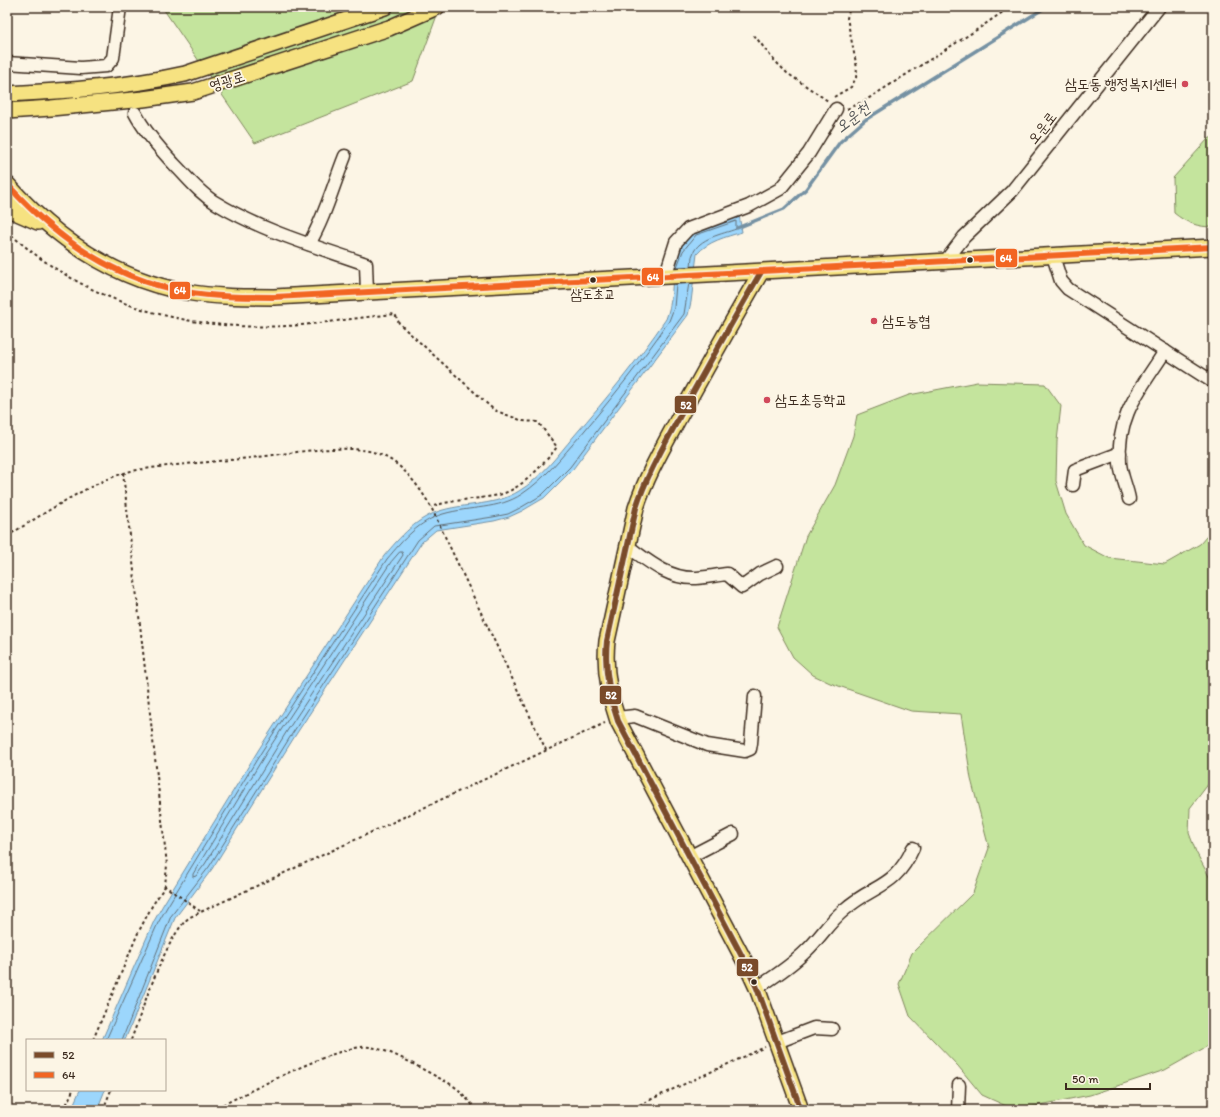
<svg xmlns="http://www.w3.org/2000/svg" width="1220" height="1117" font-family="Itim,'Poor Story',sans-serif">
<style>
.green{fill:#c4e49d;stroke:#80875e}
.water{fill:#9cd6fc;stroke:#7591a3}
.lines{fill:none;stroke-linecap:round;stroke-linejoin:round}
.shore{stroke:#626f77;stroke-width:1}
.stream{stroke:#7591a3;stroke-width:3.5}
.minor-casing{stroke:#3b2a1e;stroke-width:15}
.major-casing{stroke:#3b2a1e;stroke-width:18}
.path{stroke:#3b2a1e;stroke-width:2;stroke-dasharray:3 3;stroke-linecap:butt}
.minor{stroke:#fcf5e5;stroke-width:12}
.major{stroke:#f6e281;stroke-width:15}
.bus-1-casing{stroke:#fcf5e5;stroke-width:9}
.bus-2-casing{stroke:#fcf5e5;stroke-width:9}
.bus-1{stroke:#7a4b2a;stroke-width:6}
.bus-2{stroke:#f26522;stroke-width:6}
.poi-dot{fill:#d1495b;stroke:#fcf5e5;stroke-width:1.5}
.bus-dot{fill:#3b2a1e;stroke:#fcf5e5;stroke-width:1.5}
.labels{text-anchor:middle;stroke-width:3.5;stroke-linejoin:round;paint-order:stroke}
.bus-label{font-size:14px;fill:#3b2a1e;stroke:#fcf5e5}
.street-label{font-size:15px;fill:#3b2a1e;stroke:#fcf5e5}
.poi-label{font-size:15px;fill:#3b2a1e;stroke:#fcf5e5;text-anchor:start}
.water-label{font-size:16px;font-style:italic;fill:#535556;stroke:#fcf5e5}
.line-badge{stroke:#fcf5e5;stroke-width:1.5}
.badge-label{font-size:11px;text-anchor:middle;font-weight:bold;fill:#fff}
</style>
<rect width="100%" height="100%" fill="#fcf5e5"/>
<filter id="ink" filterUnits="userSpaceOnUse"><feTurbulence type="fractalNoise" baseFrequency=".025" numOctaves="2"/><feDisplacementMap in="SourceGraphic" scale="8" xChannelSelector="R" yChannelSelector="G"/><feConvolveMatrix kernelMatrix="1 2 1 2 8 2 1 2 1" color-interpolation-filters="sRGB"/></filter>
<g filter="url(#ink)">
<g class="green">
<path d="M162,7H440L413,81L255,143Z"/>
<path d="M1213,137V227C1198,227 1186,223 1174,213L1173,178L1208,139Z"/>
<path d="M977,382L1045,384L1061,406L1057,441L1056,481L1066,514L1084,545L1109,558L1165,564L1200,544L1213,529V778L1190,808L1189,833L1196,852L1213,884V1043L1165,1070L1090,1095L1015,1110L982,1095L958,1066L910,1016L899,984L912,953L973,893L989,848L971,779L961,714L911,711L830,683L813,675L793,657L777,627L806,536L835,485L853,436L857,415L909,395Z"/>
</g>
<g class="water">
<path d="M739,215L742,232C726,237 708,241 697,254L691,302L688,315L573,469L544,498L522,511L509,517L494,521L436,530L422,542L295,736L212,869L175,918L125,1040H102L154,921L163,905L259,749L384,556C400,537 417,517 443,510C468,503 495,506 519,491C541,478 558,455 574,436C607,398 638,360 666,319C672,304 672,289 673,273C675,231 706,227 739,215Z"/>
<path d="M80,1090H105L97,1110H71Z"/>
</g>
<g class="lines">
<g class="shore">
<path d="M677,267L683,251L696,235L736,221V229C723,234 698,238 693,254C691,257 692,262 691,266"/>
<path d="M400,552H402L403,555L287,731L205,864L196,876L193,877V874L266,753L391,562Z"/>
<path d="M106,1040L158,923L167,907L262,751L387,559C403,540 419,521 443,514C470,506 498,510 522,494C545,479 562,456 580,436C611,399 642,361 669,321L674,308L676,284"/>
<path d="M122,1040L171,916L209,867L292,734L418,540L434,526L493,517L508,514L520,508L542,495L570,467L684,314L689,283"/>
</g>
<path class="stream" d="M737,228L784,209L806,189L840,142L865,120L1046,7"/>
<g class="minor-casing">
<g id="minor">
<path d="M7,63L81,68L106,66L113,58L120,7"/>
<path d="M135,113C145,132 159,148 174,164C187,177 199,193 216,203C262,231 315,246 366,264L367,292"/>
<path d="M309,244C325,217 333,186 345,156"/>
<path d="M1053,256L1061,281L1068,289L1213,382"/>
<path d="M944,263L964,237L1012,191L1159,7"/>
<path d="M665,277L676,242L688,229L749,206L780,189L809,153L836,109"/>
<path d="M1073,485L1075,470L1120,453"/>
<path d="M1129,499C1127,487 1121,476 1120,463C1116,415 1141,389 1165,351"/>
<path d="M627,546C647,560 667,578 693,578C704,578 716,575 727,574L742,587L760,574L777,566"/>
<path d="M617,718L635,716L707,745L745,751L750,749L751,743L755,696"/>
<path d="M689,857L733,834"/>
<path d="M757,988C774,977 792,965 806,951C820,938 829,922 844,910C873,884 895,889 913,848"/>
<path d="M777,1042L814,1028L832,1029"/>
<path d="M958,1110L959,1085"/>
</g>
</g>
<g class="major-casing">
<g id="major">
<path d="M7,94C67,91 127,87 185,74L385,7"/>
<path d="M7,111L51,108L143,99L193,92L389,28L437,7"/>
<path d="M7,184C55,238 113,279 186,292C214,297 244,297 274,297L1213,247"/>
<path d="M7,205L15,212L38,222"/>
<path d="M761,272C734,318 708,365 682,412C665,444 647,474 636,508L607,641C604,667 609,695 618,721L746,964L757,988L801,1110"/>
</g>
</g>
<g class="path">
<path d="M754,35L772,58L787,73L828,101"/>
<path d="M834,97L851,87L856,78L857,68L847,18L850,7"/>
<path d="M847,109L866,100L978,29L1010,7"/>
<path d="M7,231C89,306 191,334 301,325C332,322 363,317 395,314L399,323L404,328L494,410L523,421L538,422L557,447C543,465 521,490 498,495C476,500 452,499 431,507"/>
<path d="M123,473L167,865L165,886L200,911"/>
<path d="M7,536C44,514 90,482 131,471C173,464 216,462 258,457C291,453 341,444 373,452C400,460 417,483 431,507L546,750"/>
<path d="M93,1040L138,933L152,906L165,886"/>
<path d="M131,1040C142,1011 167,933 190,917L605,723"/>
<path d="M64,1110L73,1090"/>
<path d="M103,1110L111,1090"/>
<path d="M212,1110C242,1096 341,1042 370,1047C395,1051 424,1071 447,1082L458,1089L477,1110"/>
<path d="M628,1110L765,1047"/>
</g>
<use href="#minor" class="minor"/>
<use href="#major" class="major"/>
<g class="bus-1-casing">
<path id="bus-1" d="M761,272C734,318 708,365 682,412C665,444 647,474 636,508L607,641C604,667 609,695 618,721L746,964L757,988L801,1110"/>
</g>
<g class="bus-2-casing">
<path id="bus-2" d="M7,184C55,238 113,279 186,292C214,297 244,297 274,297L1213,247"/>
</g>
<use href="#bus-1" class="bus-1"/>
<use href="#bus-2" class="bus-2"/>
</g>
</g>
<g class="poi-dot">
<circle cx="1185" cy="84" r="4"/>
<circle cx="874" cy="321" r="4"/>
<circle cx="767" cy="400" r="4"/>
</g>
<g class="bus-dot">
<circle cx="970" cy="260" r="3.5"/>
<circle cx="593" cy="280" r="3.5"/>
<circle cx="754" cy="982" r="3.5"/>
</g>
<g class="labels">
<g class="bus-label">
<text x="593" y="299">삼도초교</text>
</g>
<g class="street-label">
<text transform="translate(227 81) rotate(-18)" y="5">영광로</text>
<text transform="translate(1042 128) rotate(-52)" y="5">오운로</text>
</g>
<g class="poi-label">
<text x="1177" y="89" text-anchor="end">삼도동 행정복지센터</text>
<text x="882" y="326">삼도농협</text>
<text x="775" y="405">삼도초등학교</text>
</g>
<g class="water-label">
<text transform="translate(852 117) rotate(-38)" y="6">오운천</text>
</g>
</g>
<g class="line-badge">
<rect x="995" y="248" width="23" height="20" rx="4" fill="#f26522"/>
<rect x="641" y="267" width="23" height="19" rx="4" fill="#f26522"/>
<rect x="169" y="281" width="22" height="19" rx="4" fill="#f26522"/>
<rect x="674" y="395" width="23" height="19" rx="4" fill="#7a4b2a"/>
<rect x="599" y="685" width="23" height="20" rx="4" fill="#7a4b2a"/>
<rect x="736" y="958" width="23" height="19" rx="4" fill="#7a4b2a"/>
</g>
<g class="badge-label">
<text x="1006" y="262">64</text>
<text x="653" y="281">64</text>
<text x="180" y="294">64</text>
<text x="686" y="409">52</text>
<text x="611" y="699">52</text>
<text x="747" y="971">52</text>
</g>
<rect width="1220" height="1117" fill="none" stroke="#fcf5e5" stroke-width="24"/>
<rect x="12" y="12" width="1196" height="1093" fill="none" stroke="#3b2a1e" stroke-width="1.5" filter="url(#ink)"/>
<rect x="26" y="1039" width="140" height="52" fill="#fcf5e5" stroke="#afa495"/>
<rect x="34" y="1052" width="20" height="6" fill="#7a4b2a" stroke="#afa495"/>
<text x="62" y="1059" font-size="12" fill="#3b2a1e">52</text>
<rect x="34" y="1072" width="20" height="6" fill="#f26522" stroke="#afa495"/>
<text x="62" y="1079" font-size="12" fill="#3b2a1e">64</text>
<path d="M1066 1083v6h84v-6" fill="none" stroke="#3b2a1e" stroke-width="2"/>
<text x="1072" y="1083" font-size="12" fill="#3b2a1e" stroke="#fcf5e5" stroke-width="3" paint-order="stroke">50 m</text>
</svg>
